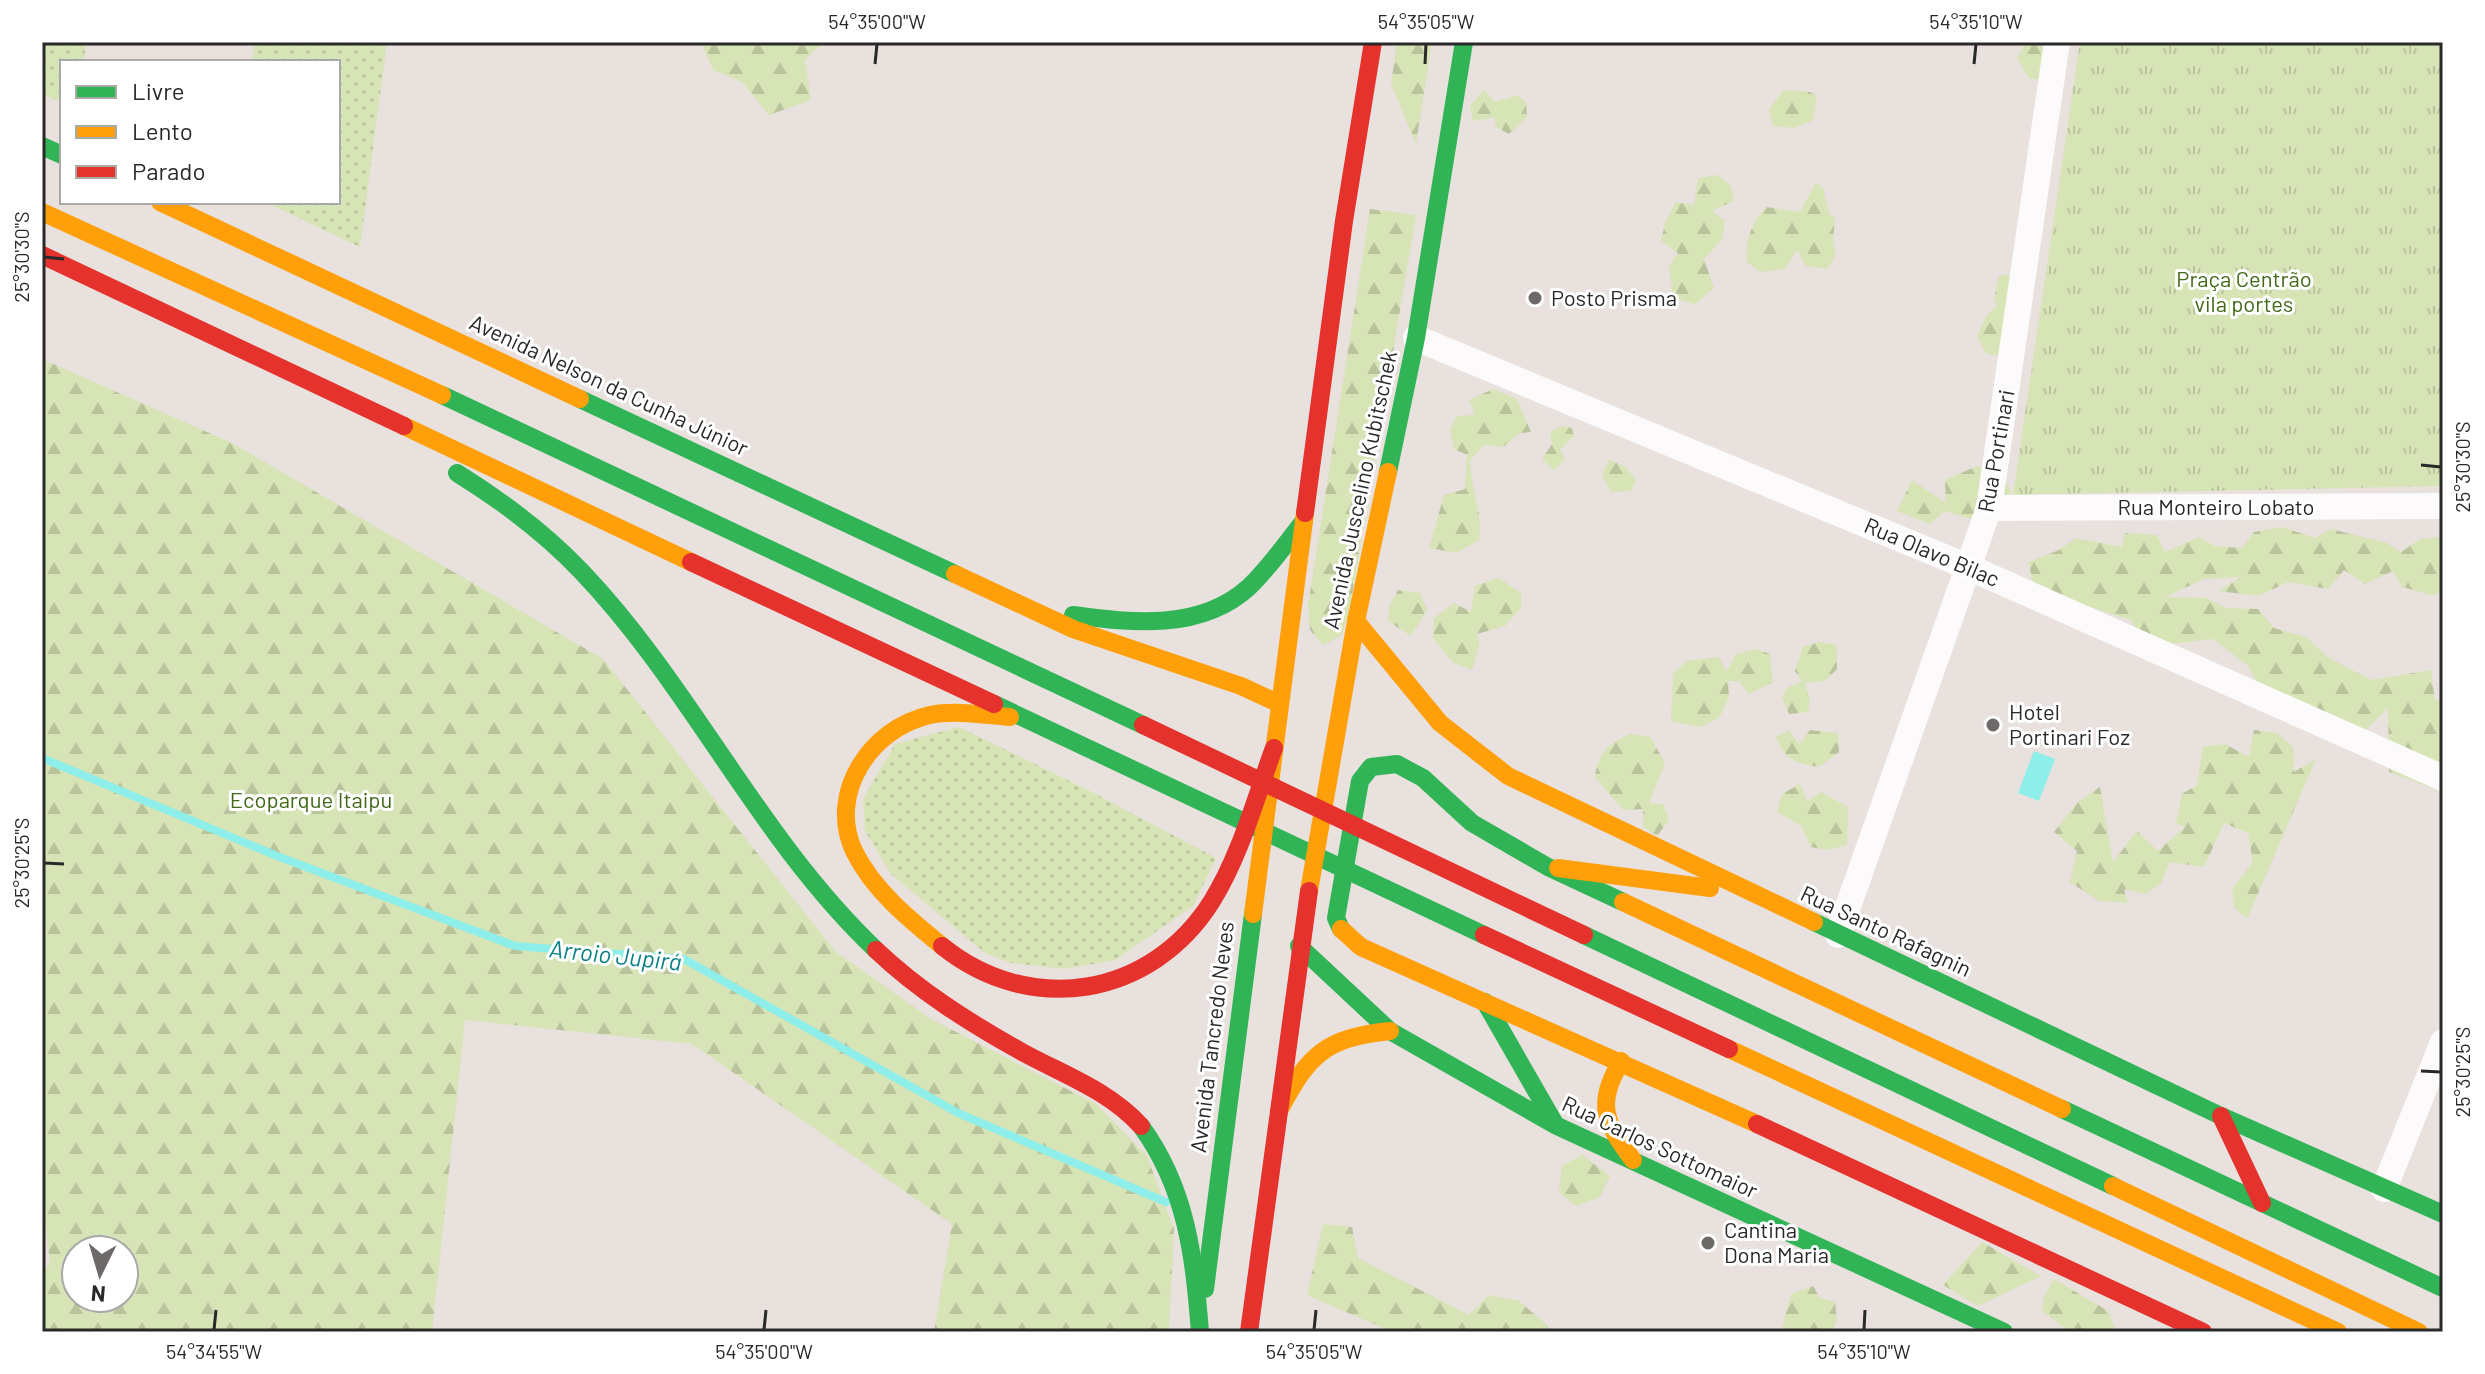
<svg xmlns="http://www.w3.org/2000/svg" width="2485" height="1374" font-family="Barlow,sans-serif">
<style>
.grass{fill:url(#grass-dots)}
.forest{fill:url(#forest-firs);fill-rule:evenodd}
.park{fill:url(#park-tufts)}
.water{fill:#8eeee9}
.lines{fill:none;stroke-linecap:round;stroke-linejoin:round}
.stream{stroke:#8eeee9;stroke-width:8}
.street{stroke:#fcfafa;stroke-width:26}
.fast{stroke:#30b455;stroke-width:18}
.slow{stroke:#ff9f0a;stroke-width:18}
.jam{stroke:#e5322d;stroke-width:18}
.ticks{fill:none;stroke:#292929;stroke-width:3}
.poi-dot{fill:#6c6968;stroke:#fff;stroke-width:3}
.labels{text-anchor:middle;stroke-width:6;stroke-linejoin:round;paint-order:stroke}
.park-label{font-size:22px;fill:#416916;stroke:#fff}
.poi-label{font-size:22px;fill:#292929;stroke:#fff;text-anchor:start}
.street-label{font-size:22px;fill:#292929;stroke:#fff}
.water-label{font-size:24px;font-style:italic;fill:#097f83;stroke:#fff}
.neatline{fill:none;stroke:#292929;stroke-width:3}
.ticks-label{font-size:20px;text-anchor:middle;fill:#292929}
</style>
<defs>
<pattern id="grass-dots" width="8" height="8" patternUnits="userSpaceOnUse" patternTransform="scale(2)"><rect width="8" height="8" fill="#d7e4b5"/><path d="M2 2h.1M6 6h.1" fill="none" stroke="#b9c49c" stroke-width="1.8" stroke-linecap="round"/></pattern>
<pattern id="forest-firs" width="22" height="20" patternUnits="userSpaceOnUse" patternTransform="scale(2)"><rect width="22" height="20" fill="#d7e4b5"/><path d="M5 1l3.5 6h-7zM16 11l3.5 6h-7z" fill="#b9c49c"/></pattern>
<pattern id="park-tufts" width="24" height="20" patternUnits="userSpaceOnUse" patternTransform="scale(2)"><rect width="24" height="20" fill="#d7e4b5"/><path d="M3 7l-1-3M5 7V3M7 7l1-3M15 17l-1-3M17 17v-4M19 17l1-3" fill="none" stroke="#b9c49c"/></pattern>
</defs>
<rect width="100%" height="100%" fill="#e8e1de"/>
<g class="grass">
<path d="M42,42H87L83,62H62V103L42,94Z"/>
<path d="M255,42H387L360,247L265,202H338V62H252Z"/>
<path d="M959,727L1090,791L1216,858L1193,906L1115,960L1065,969L1011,963L985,953L891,874L865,831L863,799L895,744Z"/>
</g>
<g class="forest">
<path d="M701,42H824L805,60L811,100L769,115L742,82L713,70Z"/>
<path d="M1397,42H1432L1416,144L1391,84Z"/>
<path d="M2022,42H2049L2051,82L2029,78L2017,58L2024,46Z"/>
<path d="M1484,90L1494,102L1518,95L1526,103L1527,117L1509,134L1496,127L1494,117L1473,121L1470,106Z"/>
<path d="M1784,90L1810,92L1817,96L1813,120L1794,128L1773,126L1769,109Z"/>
<path d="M1718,175L1731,186L1734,201L1712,211L1725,220L1722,240L1704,259L1714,288L1695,304L1673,298L1669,266L1678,253L1661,241L1665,223L1676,202L1694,205L1698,178Z"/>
<path d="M1816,182L1823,188L1829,214L1835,218L1833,241L1836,255L1827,269L1806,266L1797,250L1785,269L1760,272L1747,262C1745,240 1751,224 1766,207L1800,212Z"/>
<path d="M1370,209L1416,215L1350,607L1342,635L1323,645L1310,630L1308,606Z"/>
<path d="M2015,274C2030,307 2039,333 2006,358L1986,353L1977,336L1987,315L1997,305L1994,299L1999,276Z"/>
<path d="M42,359L232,443L603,659L835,951L931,1019L1096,1104L1147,1156L1174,1229L1169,1332H934L952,1224L692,1044L465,1020L432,1332H42V1274L50,1262L42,1196ZM76,1250H124V1298H76Z"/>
<path d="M1493,389L1517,399L1531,432L1520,433L1503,447L1484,445L1470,460C1471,491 1483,510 1479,540L1457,553L1429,548L1444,495L1465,489L1467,455L1454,449L1450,429L1457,416L1475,415L1469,400Z"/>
<path d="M1562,426L1572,428L1574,436L1560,450L1565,459L1554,470L1542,459L1552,444L1550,432Z"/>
<path d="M1609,459L1625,467L1636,480L1631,491L1611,492L1602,476Z"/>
<path d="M1977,466L2001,474L2011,491L1994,517L1972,519L1944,511L1930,524L1897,511L1912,480L1946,503L1945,480Z"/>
<path d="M2282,527L2315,538L2331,529L2387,543L2401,552L2420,539L2443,537V592L2432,595L2402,587L2393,571L2365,584L2344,570L2328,589L2288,582L2258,596L2219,591L2241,577L2204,579L2165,597L2206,598L2226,608L2258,609L2274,628L2306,637L2329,658L2371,680L2431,670L2435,700L2443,702V792L2389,772L2388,708L2357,738L2257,683L2248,666L2213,639L2145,647L2131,620L2051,595L2032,580L2029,562L2059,550L2076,538L2122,547L2125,533L2157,535L2165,552L2199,537L2215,546L2242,548L2254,532Z"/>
<path d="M1499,578L1521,593V608L1505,626L1477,634L1479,646L1472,670L1452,662L1433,638L1434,618L1454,603L1471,612L1475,586Z"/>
<path d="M1398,590L1420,593L1427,610L1411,636L1388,621L1389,606Z"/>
<path d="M1819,642L1837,645V669L1825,681L1805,683L1810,700L1808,712L1789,714L1782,698L1787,688L1802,681L1795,671L1803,647Z"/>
<path d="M1756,649L1770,654L1773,682L1749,694L1739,681H1728L1729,698L1719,718L1700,727L1671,721L1673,674L1687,661L1718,657L1727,671L1736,654Z"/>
<path d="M1789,730L1799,745L1810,730L1838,733L1839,752L1819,767C1797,764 1784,759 1776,737Z"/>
<path d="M2254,730L2277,733L2293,747L2294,772L2316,759L2247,919L2235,908L2232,889L2253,862L2248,833L2224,823L2204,867L2170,862L2161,883L2146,894L2124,889L2128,903L2099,901L2070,882L2077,851L2054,832L2077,803L2100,787L2113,862L2137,831L2158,851L2185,827L2176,824L2182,794L2197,785L2203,747L2225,744L2249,757Z"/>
<path d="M1630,734L1650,737L1665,763L1649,803L1663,804L1669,820L1657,836L1643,827V809L1623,810L1595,777C1598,753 1609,743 1630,734Z"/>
<path d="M1800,784L1807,801L1821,792L1848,807L1847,845L1827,850L1811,847L1801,826L1777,812L1782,794Z"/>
<path d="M1582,1155L1610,1176L1600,1197L1576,1206L1559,1192L1562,1166Z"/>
<path d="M1323,1224L1352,1227L1358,1258L1469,1315L1489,1295L1519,1301L1548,1326L1546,1332H1392L1307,1295Z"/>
<path d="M1982,1242L2041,1276L1978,1306L1943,1285Z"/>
<path d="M2054,1279L2108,1311L2116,1332H2070L2042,1311L2044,1297Z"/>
<path d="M1813,1286L1820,1298L1835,1302L1837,1320L1832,1332H1781L1791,1294Z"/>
</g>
<path class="park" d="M2080,42H2443V486L2013,495Z"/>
<path class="water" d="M2034,751L2055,759L2039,801L2018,793Z"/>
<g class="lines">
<path class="stream" d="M42,758L277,856L515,946L684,959L958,1113L1166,1202"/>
<g class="street">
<path d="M1416,338L1968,567L2443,778"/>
<path d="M1989,508L2443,506"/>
<path d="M1838,935L1989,508L2057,42"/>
<path d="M2384,1189L2443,1042"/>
</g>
<g class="fast">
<path d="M42,146L62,155"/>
<path d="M442,395L1143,725"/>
<path d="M580,399L955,574"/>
<path d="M1388,472L1416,338L1464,42"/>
<path d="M457,473C502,501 544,532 581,571C692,687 758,838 876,950"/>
<path d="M1073,615C1132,623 1201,631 1249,587C1270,567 1286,543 1304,521"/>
<path d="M994,704L1484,935"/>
<path d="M1814,922L2221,1116L2443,1214"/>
<path d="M1341,929L1336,918L1360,781L1371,767L1397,764L1423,778L1472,823L1548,867L1623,902"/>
<path d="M1584,935L2113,1186"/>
<path d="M1299,946L1390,1031L1555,1125L2004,1332"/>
<path d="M1485,1002L1555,1124"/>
<path d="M2062,1109L2443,1288"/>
<path d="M1141,1126C1187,1189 1194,1257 1200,1332"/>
<path d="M1205,1289L1253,914"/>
</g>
<g class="slow">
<path d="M160,202L580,399"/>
<path d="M42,212L442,395"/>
<path d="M404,426L691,562"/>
<path d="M955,574L1073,629L1241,686L1280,704"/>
<path d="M1356,621L1440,723L1508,776L1814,922"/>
<path d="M1558,868L1710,888"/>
<path d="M1309,891L1356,621L1388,472"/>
<path d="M1623,902L2062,1109"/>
<path d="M1253,914L1305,513"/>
<path d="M1341,929L1361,947L1757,1124"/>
<path d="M942,946C909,919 873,890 854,851C827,793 871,728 930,715C956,710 984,715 1010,717"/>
<path d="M1729,1049L2338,1332"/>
<path d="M1621,1061C1596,1105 1604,1121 1633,1160"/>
<path d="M1279,1111C1309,1054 1325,1038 1390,1031"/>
<path d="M2113,1186L2419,1332"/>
</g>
<g class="jam">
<path d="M42,255L404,426"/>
<path d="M1305,513L1344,221L1373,42"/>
<path d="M691,562L994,704"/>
<path d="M1143,725L1584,935"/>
<path d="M1484,935L1729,1049"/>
<path d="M942,946C1030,1017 1151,998 1212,901C1241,854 1255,799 1274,748"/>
<path d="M876,950C919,991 970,1023 1022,1052C1064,1075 1108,1090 1141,1126"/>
<path d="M2221,1116L2262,1203"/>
<path d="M1757,1124L2203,1332"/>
<path d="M1249,1332L1309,891"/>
</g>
</g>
<path class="ticks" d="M875,64L877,44M1425,64L1426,44M1974,64L1976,44M44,257L64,259M2421,465L2441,467M44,863L64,864M2421,1071L2441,1072M214,1330L216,1310M764,1330L766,1310M1314,1330L1316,1310M1864,1330L1865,1310"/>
<g class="poi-dot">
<circle cx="1535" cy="298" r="8"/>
<circle cx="1993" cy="725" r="8"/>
<circle cx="1708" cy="1243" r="8"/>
</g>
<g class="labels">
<g class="park-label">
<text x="2244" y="287">Praça Centrão<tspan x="2244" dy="25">vila portes</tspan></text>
<text x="311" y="808">Ecoparque Itaipu</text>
</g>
<g class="poi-label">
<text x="1551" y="306">Posto Prisma</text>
<text x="2009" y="720">Hotel<tspan x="2009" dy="25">Portinari Foz</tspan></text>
<text x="1724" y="1238">Cantina<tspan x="1724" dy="25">Dona Maria</tspan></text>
</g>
<g class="street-label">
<text transform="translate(609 385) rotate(25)" y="8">Avenida Nelson da Cunha Júnior</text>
<text transform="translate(1996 451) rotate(-80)" y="8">Rua Portinari</text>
<text transform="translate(1360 490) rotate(-78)" y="8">Avenida Juscelino Kubitschek</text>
<text x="2216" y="515">Rua Monteiro Lobato</text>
<text transform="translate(1932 552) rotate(23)" y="8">Rua Olavo Bilac</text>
<text transform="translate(1886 931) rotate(25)" y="8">Rua Santo Rafagnin</text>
<text transform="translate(1212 1037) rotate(-83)" y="8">Avenida Tancredo Neves</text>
<text transform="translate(1660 1147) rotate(25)" y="8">Rua Carlos Sottomaior</text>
</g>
<g class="water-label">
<text transform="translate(615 956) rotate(6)" y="8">Arroio Jupirá</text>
</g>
</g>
<rect width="2485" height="1374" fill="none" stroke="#ffffff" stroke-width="88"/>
<rect x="60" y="60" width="280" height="144" fill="#ffffff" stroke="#a9a9a9" stroke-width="2"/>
<rect x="76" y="86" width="40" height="12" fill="#30b455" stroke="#a9a9a9" stroke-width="2"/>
<text x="132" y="100" font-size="24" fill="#292929">Livre</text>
<rect x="76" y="126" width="40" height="12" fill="#ff9f0a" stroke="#a9a9a9" stroke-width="2"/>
<text x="132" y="140" font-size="24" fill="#292929">Lento</text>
<rect x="76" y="166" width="40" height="12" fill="#e5322d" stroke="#a9a9a9" stroke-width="2"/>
<text x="132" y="180" font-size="24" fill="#292929">Parado</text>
<g transform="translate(100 1274) rotate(185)"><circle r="38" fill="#ffffff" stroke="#a9a9a9" stroke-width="2"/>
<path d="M0-6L14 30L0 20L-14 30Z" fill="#6c6968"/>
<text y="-12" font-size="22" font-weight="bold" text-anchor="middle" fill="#292929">N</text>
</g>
<rect x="44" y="44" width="2397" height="1286" class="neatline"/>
<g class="ticks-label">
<text x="877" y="29">54°35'00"W</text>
<text x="1426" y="29">54°35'05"W</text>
<text x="1976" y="29">54°35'10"W</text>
<text transform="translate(22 257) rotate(-90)" y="7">25°30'30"S</text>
<text transform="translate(2463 467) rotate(-90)" y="7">25°30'30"S</text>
<text transform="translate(22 863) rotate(-90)" y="7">25°30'25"S</text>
<text transform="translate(2463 1072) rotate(-90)" y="7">25°30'25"S</text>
<text x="214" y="1359">54°34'55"W</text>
<text x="764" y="1359">54°35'00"W</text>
<text x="1314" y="1359">54°35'05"W</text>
<text x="1864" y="1359">54°35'10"W</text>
</g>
</svg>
